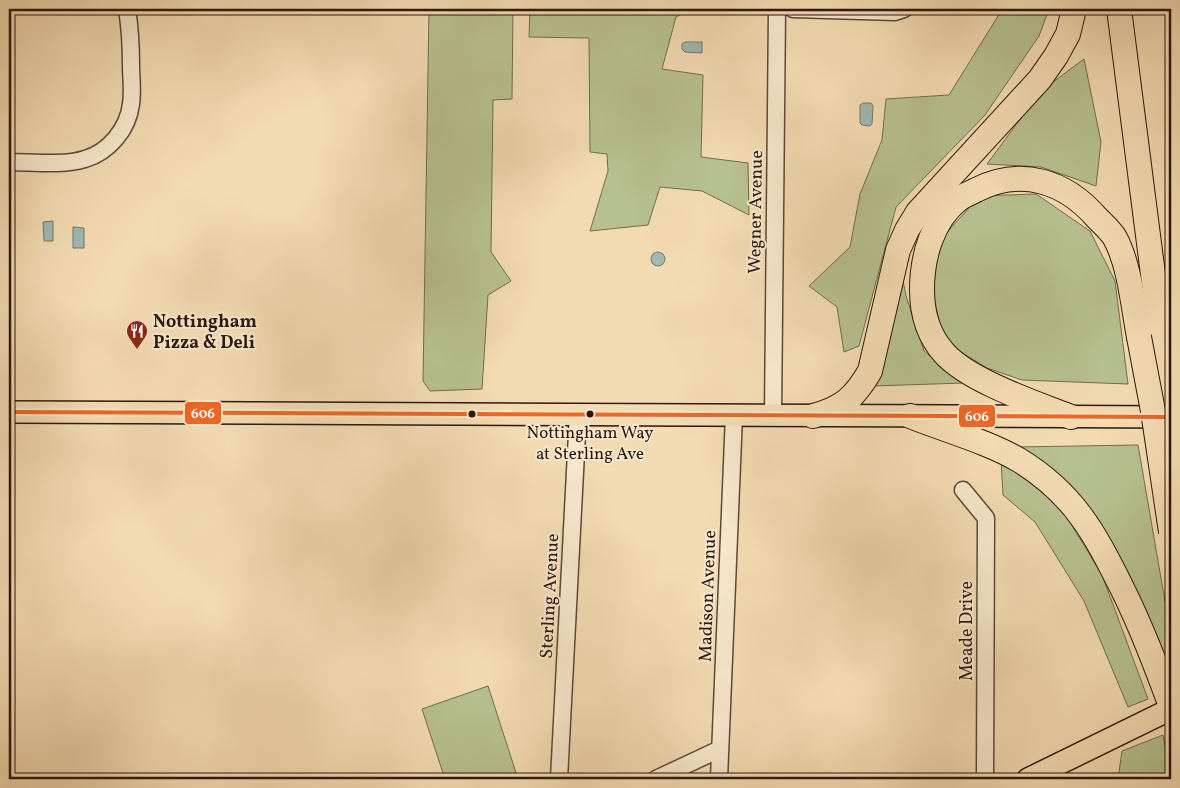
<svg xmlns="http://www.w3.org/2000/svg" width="1180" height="788" font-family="Vollkorn,serif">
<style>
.green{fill:#b6c18f;stroke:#706c4f}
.water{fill:#9db9b3;stroke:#6f7871}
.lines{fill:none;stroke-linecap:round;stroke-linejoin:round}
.minor-casing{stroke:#5d4838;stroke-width:19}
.major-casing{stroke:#2b170f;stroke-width:24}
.highway-casing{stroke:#2b170f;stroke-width:26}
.minor{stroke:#f7e8cc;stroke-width:16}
.major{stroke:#f3dbb1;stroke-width:21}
.highway{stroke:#f3dbb1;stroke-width:24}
.highway-bridge-casing{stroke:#2b170f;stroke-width:26;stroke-linecap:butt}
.highway-bridge{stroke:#f3dbb1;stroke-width:24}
.bus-1-casing{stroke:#f7e8cc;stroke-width:8}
.bus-1{stroke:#f26522;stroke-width:4}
.bus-dot{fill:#2b170f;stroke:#f7e8cc;stroke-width:2}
.labels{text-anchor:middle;stroke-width:4;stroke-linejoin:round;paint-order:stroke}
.bus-label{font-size:17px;fill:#2b170f;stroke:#f7e8cc}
.street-label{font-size:18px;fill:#2b170f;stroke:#f7e8cc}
.poi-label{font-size:18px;font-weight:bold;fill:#2b170f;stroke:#f7e8cc;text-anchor:start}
.line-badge{stroke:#f7e8cc;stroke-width:2}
.badge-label{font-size:14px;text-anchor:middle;font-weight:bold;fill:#fff}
</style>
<rect width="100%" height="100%" fill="#f3dbb1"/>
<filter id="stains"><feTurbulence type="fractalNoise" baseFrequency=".004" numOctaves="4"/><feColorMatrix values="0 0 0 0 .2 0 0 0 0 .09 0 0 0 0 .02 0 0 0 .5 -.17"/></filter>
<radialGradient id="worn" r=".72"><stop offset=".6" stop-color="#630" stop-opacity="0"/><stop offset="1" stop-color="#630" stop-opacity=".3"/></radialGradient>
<g class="green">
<path d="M429,9H513L512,99L493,100L491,252L511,281L488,295L482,389L430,391L423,381Z"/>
<path d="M530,9H692L676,17L662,69L703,75L701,157L748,163L749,215L702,191L660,187L648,225L590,231L608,171L607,154L590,152L589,38L529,37Z"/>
<path d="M1008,9H1049L1039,36L985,115L896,207L859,346L844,352L837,307L809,286L850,247L860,194L882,140L886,99L949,95L998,16Z"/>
<path d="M1084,59L1101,142L1096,186L1041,167L987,164L1041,91Z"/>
<path d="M1036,194L1090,231L1115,281L1128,384L1022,380L987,368L944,342L932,290L938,242L980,196Z"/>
<path d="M901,270L906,296L924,351L963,383L874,386Z"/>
<path d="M1138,445L1171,636V666L1166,671L1124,569L1016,447Z"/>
<path d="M1001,460L1057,501L1102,575L1148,699L1128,707L1084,601L1035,522L1003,495Z"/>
<path d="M488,686L518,779H445L422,709Z"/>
<path d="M1163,735L1171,779H1118L1122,751Z"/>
</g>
<g class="water">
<path d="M685,42H702V53L685,52L682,49V44Z"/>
<path d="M863,103H871L873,106L872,124L870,126L862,125L860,123V105Z"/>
<path d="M53,221V241H44L43,222Z"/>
<path d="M73,227L84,228V248H73Z"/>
<circle cx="658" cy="259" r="7"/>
</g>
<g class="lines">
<g class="minor-casing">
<g id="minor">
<path d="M793,9L895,12L904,9"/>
<path d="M9,162C32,162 63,166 85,159C109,152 128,129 131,104C133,91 131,78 131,66C131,46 130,28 127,9"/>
<path d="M773,415L777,9"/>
<path d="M963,490L986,518L985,779"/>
<path d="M559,779L578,414"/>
<path d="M656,779L720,749"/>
<path d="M719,779L734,415"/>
</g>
</g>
<g class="major-casing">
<g id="major">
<path d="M9,412L1171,417"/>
<path d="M1028,779L1171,709"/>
</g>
</g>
<g class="highway-casing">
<g id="highway">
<path d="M1119,9L1171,415"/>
<path d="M813,416C843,408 855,397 870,371L898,250L907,230L918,212L1040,79L1056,56L1068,34L1074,9"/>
<path d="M910,416C945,430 988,442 1019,460C1074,494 1094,532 1122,588C1141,626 1156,666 1171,706"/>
<path d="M1071,417C1035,403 969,381 944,353C928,335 922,313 922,290C922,257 932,220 959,199C964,195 971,193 976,190C1021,167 1065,181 1097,218C1103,224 1111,231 1115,238C1130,266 1133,306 1139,337"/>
</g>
</g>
<use href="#minor" class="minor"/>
<use href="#major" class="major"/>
<use href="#highway" class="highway"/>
<g class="highway-bridge-casing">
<path id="highway-bridge" d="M1139,337L1153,411L1171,532"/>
</g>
<use href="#highway-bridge" class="highway-bridge"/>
<g class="bus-1-casing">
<path id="bus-1" d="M9,412L1171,417"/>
</g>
<use href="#bus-1" class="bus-1"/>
</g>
<defs>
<g id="restaurant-pin" transform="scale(1.125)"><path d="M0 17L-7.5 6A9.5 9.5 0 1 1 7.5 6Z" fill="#8f2418" stroke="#f7e8cc"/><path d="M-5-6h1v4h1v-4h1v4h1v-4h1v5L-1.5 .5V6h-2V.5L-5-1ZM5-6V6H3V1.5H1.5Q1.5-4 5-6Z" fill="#fff"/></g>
</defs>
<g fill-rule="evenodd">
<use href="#restaurant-pin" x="137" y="331"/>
</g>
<g class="bus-dot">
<circle cx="472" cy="414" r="4.5"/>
<circle cx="590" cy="414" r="4.5"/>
</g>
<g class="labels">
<g class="bus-label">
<text x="590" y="438">Nottingham Way<tspan x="590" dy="21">at Sterling Ave</tspan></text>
</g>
<g class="street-label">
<text transform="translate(755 212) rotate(-89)" y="6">Wegner Avenue</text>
<text transform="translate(549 596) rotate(-87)" y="6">Sterling Avenue</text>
<text transform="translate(707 596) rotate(-88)" y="6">Madison Avenue</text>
<text transform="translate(966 631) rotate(-90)" y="6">Meade Drive</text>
</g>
<g class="poi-label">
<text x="153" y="327">Nottingham<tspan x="153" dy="21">Pizza &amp; Deli</tspan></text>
</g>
</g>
<g class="line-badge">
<rect x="184" y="401" width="38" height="24" rx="5" fill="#f26522"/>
<rect x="958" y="404" width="38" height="24" rx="5" fill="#f26522"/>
</g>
<g class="badge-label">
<text x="203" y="418">606</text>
<text x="977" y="421">606</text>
</g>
<rect width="1180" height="788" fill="none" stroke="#f3dbb1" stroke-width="30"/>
<rect x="10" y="10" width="1160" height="768" fill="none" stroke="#2b170f" stroke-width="2.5"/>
<rect x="15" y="15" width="1150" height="758" fill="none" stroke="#2b170f"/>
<rect width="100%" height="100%" filter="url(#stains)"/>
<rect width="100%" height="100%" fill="url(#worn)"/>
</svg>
